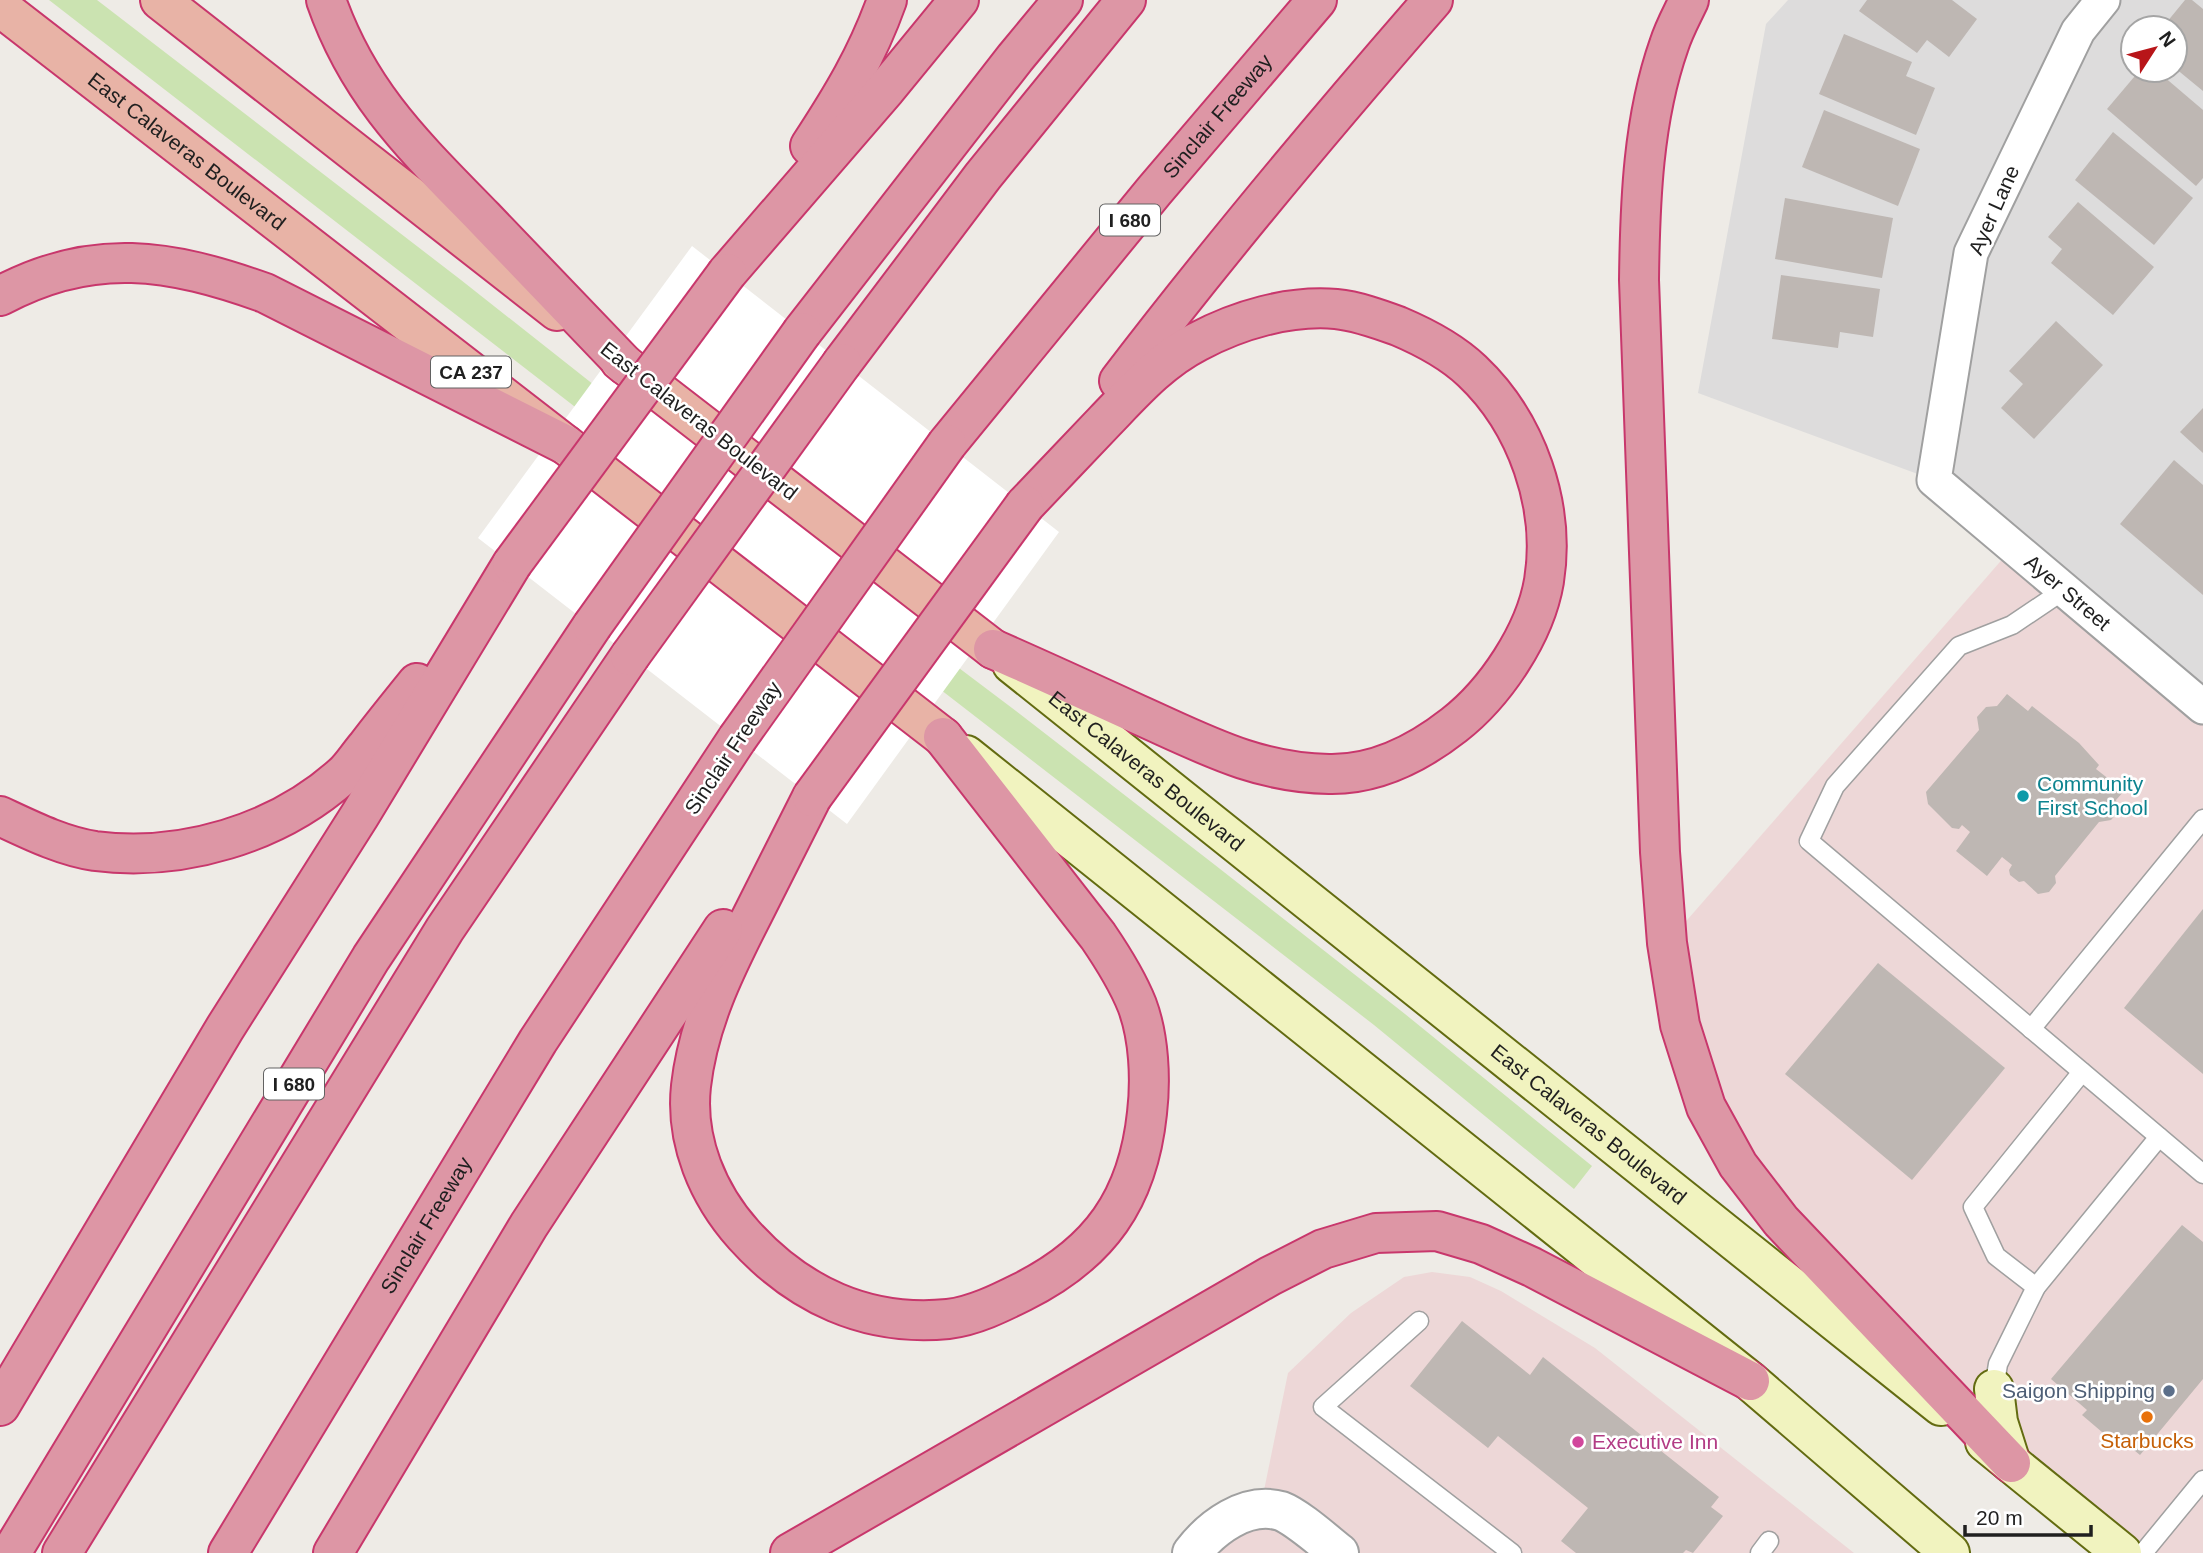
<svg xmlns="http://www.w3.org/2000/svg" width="2203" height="1553" font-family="Arial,sans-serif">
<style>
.residential{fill:#dddcdc;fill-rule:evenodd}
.commercial{fill:#edd7d7}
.grass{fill:#cbe3b1}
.pier{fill:#fff}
.building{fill:#beb7b3}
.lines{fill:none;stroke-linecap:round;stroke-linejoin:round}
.service-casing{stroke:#a0a0a0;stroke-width:21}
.minor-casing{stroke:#a0a0a0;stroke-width:37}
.tertiary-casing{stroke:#a0a0a0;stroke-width:42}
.secondary-casing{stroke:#636b11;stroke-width:42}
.trunk-casing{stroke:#c8376c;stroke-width:42}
.motorway-casing{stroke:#c8376c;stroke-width:42}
.service{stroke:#fff;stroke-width:18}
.minor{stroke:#fff;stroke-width:33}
.tertiary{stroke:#fff;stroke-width:38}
.secondary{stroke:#f1f3bf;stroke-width:38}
.trunk{stroke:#e8b3a6;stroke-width:38}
.motorway{stroke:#dd96a5;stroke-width:38}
.motorway-bridge-casing{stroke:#c8376c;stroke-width:42;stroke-linecap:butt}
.motorway-bridge{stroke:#dd96a5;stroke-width:38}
.culture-dot{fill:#0f9aa8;stroke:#fff;stroke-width:2.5}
.service-dot{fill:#5c6f8a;stroke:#fff;stroke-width:2.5}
.food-dot{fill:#e8710a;stroke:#fff;stroke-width:2.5}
.hotel-dot{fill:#d1479c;stroke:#fff;stroke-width:2.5}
.labels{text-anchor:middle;stroke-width:5;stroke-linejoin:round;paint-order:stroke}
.shield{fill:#fff;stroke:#626262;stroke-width:2}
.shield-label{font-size:19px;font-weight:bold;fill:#1f1f1f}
.street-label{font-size:21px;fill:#1f1f1f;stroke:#fff}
.culture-label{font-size:21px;fill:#0d838f;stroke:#fff;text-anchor:start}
.service-label{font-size:21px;fill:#4e5e75;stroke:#fff;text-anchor:end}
.food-label{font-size:21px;fill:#c56008;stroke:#fff}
.hotel-label{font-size:21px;fill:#b23c85;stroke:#fff;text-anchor:start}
</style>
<rect width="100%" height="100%" fill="#eeebe6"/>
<path class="residential" d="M1788,0H2203V707L1934,480L1698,393L1766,24ZM2133,28H2175V70H2133Z"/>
<g class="commercial">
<path d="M2013,547L2203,707V1553H2122L1738,1165L1667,943Z"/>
<path d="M1432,1272L1470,1277L1501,1291L1595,1348L1854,1553H1192L1260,1510L1288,1373L1351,1313L1404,1277Z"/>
</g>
<path class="grass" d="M49,0H97L461,280L813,558L1016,711L1215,865L1405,1014L1592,1166L1574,1189L1374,1025Z"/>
<path class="pier" d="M692,246L1059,532L847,824L478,538Z"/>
<g class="building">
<path d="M1867,0H1952L1977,19L1949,57L1927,40L1917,53L1859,11Z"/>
<path d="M2185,0H2192L2203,9V91L2175,68V53L2177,50L2175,48V28H2162Z"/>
<path d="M1844,34L1912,62L1906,76L1935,88L1916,135L1819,94Z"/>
<path d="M2140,70H2156L2203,110V178L2196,186L2107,109Z"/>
<path d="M1824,110L1920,149L1898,206L1802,167Z"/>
<path d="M2113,132L2193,198L2154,245L2075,180Z"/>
<path d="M1785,198L1893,218L1882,278L1775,259Z"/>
<path d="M2078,202L2154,267L2113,315L2051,263L2062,249L2048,237Z"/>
<path d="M1781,275L1880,289L1873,337L1840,332L1838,348L1772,339Z"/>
<path d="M2056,321L2103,365L2034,439L2001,408L2023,384L2009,371Z"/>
<path d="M2203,408V453L2180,432Z"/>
<path d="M2174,460L2203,485V595L2120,524Z"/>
<path d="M2007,694L2028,711L2032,706L2079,743L2099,765L2096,769L2124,791L2116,800L2119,811L2111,820L2099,822L2055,876L2056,883L2049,892L2038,894L2024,881L2019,882L2010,875L2009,870L2012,865L2002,857L1987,876L1956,851L1970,832L1962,825L1959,829L1952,828L1928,804L1926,792L1979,730L1977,717L1986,707L1997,706Z"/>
<path d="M2203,909V1074L2124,1008Z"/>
<path d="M1878,963L2005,1068L1912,1180L1785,1074Z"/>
<path d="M2182,1225L2203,1242V1379L2140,1455L2113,1433L2109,1438L2082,1415L2087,1410L2051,1379Z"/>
<path d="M1462,1321L1530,1375L1543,1357L1719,1497L1711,1507L1723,1516L1693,1553L1686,1550L1683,1553H1576L1561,1541L1588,1508L1498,1436L1488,1448L1410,1386Z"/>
</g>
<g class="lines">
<g class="service-casing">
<g id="service">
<path d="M2064,590L2012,625L1959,646L1835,786L1809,841L2203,1174"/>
<path d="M2031,1029L2203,819"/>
<path d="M2036,1287L1996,1256L1973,1207L2082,1072"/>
<path d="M1419,1321L1323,1407L1512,1553"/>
<path d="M1994,1389L1998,1364L2036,1287L2159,1137"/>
<path d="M1760,1553L1769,1541"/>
<path d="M2143,1553L2203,1480"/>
</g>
</g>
<g class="minor-casing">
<g id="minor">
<path id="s1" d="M2103,0L2078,31L1971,253L1934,480L2203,707"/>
</g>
</g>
<g class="tertiary-casing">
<path id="tertiary" d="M1192,1553C1211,1528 1246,1501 1281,1511C1297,1517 1325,1542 1339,1553"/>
</g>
<g class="secondary-casing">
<g id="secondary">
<path id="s2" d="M1012,664L1941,1406"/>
<path d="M966,755L1750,1381L1950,1553"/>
<path d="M1994,1389L1998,1422L2011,1463"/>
<path d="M1985,1442L2122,1553"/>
</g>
</g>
<g class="trunk-casing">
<g id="trunk">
<path d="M160,0L557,311"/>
<path id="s3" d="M0,7L943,737"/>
<path d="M620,361L993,649"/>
</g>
</g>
<g class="motorway-casing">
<g id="motorway">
<path d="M326,0C359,95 416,148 484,218C531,267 578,316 625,365"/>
<path d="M1689,0C1682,15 1674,29 1669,45C1643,119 1640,201 1639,280L1660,852L1667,943L1680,1025L1706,1107L1738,1165L1781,1221L2011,1463"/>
<path d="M810,146C842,97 867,56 887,0"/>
<path d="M727,273L886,89L959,0"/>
<path d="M0,296C93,246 170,259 265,293L566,445"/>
<path d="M802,332L1015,58L1063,0"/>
<path d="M842,363L983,176L1126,0"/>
<path d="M1119,381C1219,250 1325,124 1433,0"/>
<path id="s4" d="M947,444L1154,191L1317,0"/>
<path d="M993,649C1041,670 1089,692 1137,714C1202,743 1256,773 1329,774C1376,775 1417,754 1454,725C1495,693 1535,634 1544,581C1556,506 1527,423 1472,371C1451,351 1424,337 1398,326C1379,319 1357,311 1336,309C1289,305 1238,320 1197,342C1160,361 1133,392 1105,421C1078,449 1052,477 1025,505"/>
<path d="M812,797C792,836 772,876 752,916C724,971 698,1024 691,1086C685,1141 708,1195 744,1235C798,1295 867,1327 948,1319C974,1316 1000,1303 1022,1292C1100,1253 1138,1199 1147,1113C1151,1079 1149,1037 1137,1005C1127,980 1113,958 1098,936L943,737"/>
<path d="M0,816C30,830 62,846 95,851C182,862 277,834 343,775C352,767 359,755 367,746C383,725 400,704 417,683"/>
<path d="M0,1406L225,1028L360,815L512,564"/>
<path d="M11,1553L371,958L592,626"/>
<path d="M62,1553L445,929L630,656"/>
<path id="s5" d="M228,1553L538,1041L737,739"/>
<path d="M333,1553L529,1225L723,929"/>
<path d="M790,1553L1270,1276L1323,1249L1376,1233L1437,1231L1481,1244L1532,1267L1750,1381"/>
</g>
</g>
<use href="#service" class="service"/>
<use href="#minor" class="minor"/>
<use href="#tertiary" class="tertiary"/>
<use href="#secondary" class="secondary"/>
<use href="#trunk" class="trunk"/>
<use href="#motorway" class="motorway"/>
<g class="motorway-bridge-casing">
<g id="motorway-bridge">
<path d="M512,564L727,273"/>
<path d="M592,626L802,332"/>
<path d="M630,656L842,363"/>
<path d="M737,739L947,444"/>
<path d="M812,797L1025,505"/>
</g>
</g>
<use href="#motorway-bridge" class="motorway-bridge"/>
</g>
<circle class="culture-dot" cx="2023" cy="796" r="7"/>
<circle class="service-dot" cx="2169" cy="1391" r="7"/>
<circle class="food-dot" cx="2147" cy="1417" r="7"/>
<circle class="hotel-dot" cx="1578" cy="1442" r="7"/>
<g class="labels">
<g class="shield">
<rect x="1100" y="204.5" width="60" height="31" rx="5"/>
<rect x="431" y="356.5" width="80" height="31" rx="5"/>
<rect x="264" y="1068.5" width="60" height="31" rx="5"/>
</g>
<g class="shield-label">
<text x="1130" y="227">I 680</text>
<text x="471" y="379">CA 237</text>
<text x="294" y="1091">I 680</text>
</g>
<g class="street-label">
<text dy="7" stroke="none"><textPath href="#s4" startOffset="425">Sinclair Freeway</textPath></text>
<text dy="7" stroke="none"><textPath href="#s3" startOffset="236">East Calaveras Boulevard</textPath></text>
<text transform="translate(1994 210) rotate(-66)" y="7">Ayer Lane</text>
<text transform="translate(699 421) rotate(38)" y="7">East Calaveras Boulevard</text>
<text dy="7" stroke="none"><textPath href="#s1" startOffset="691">Ayer Street</textPath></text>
<text transform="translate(733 748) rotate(-56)" y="7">Sinclair Freeway</text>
<text dy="7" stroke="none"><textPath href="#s2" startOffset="172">East Calaveras Boulevard</textPath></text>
<text dy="7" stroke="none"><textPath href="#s2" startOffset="738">East Calaveras Boulevard</textPath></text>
<text dy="7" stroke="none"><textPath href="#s5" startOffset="383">Sinclair Freeway</textPath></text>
</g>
<g class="culture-label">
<text x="2037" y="791">Community<tspan x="2037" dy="24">First School</tspan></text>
</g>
<g class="service-label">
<text x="2155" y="1398">Saigon Shipping</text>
</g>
<g class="food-label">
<text x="2147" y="1448">Starbucks</text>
</g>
<g class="hotel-label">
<text x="1592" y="1449">Executive Inn</text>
</g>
</g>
<g transform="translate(2154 49) rotate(54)"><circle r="33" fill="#ffffff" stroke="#a5a5a5" stroke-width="2"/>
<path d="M0-5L12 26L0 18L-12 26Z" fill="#b81519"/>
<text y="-10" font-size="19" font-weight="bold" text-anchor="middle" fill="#1f1f1f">N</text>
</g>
<path d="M1965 1525v10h126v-10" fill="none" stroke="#1f1f1f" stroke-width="3.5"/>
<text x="1976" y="1525" font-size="21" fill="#1f1f1f" stroke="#ffffff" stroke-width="5" paint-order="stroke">20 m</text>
</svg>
